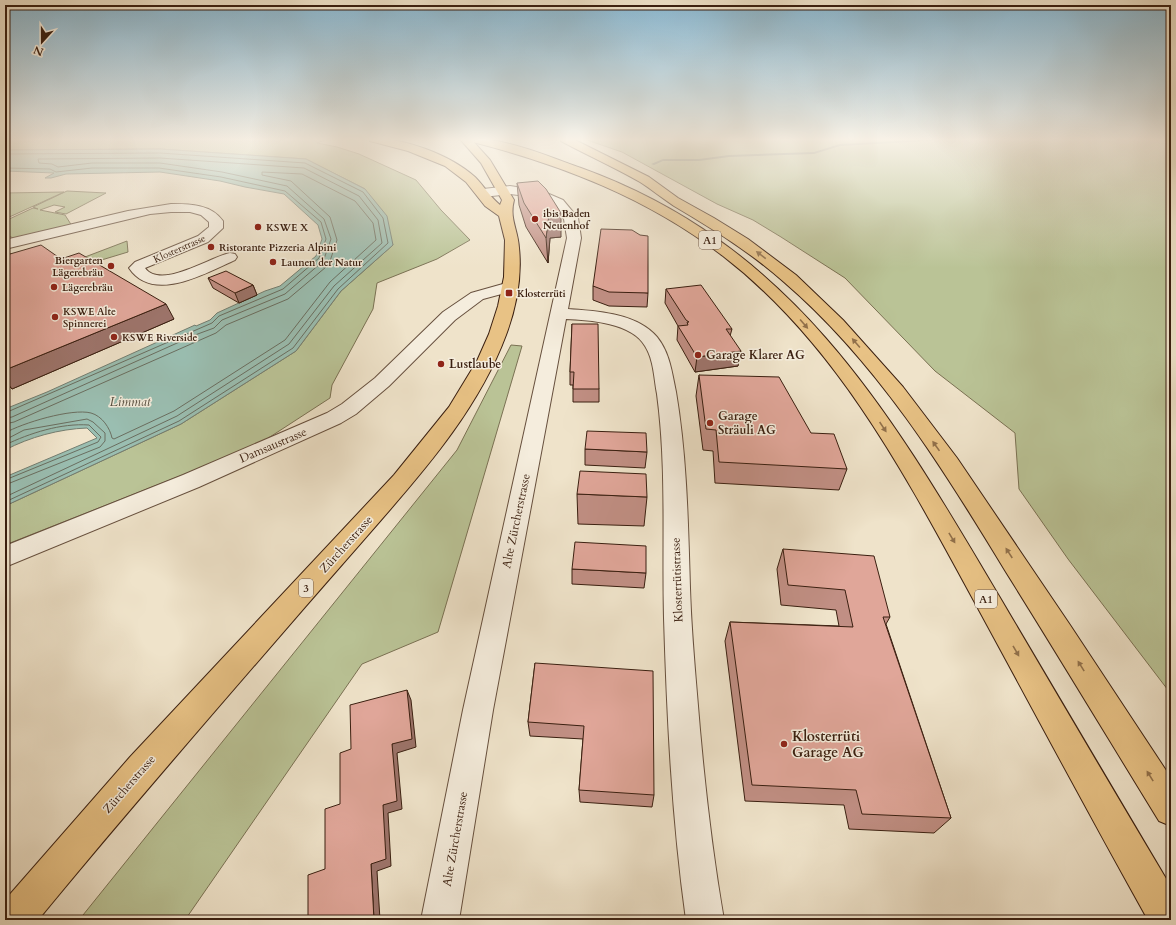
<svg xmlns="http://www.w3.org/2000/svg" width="1176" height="925" font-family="Cardo,serif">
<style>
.green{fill:#bac396;stroke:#7a7153}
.water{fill:#9abeb1;stroke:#747e71}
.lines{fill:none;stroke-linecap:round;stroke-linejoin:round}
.shore{stroke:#6a6e60;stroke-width:1}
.stream{fill:#747e71;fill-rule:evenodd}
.minor-casing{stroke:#67503e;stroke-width:2}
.major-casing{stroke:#3a1f10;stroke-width:2}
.highway-casing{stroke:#3a1f10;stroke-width:2}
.minor{fill:#f5eddd;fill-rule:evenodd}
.major{fill:#e8c285;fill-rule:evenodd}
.highway{fill:#e8c285;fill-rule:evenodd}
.wall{fill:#c18f84;stroke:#3a1f10}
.shaded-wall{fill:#9d746b;stroke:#3a1f10}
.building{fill:#e0a699;stroke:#3a1f10}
.oneway{fill:#91704a}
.poi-dot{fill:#8f2418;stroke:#f5eddd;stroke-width:1.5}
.labels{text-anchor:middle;stroke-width:3;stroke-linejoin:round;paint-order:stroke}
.far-poi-label{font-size:10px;font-weight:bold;fill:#3a1f10;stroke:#f5eddd;text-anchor:start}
.far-street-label{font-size:10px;fill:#3a1f10;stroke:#f5eddd}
.shield{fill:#f5eddd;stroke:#725d4e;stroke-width:1}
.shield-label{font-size:11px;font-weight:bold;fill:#3a1f10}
.poi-label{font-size:12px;font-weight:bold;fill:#3a1f10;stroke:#f5eddd;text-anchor:start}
.street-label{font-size:12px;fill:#3a1f10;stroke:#f5eddd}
.water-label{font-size:13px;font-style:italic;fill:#574f40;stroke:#f5eddd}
.near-poi-label{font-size:14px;font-weight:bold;fill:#3a1f10;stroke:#f5eddd;text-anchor:start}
</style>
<rect width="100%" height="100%" fill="#efe3ca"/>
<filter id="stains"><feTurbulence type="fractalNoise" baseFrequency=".005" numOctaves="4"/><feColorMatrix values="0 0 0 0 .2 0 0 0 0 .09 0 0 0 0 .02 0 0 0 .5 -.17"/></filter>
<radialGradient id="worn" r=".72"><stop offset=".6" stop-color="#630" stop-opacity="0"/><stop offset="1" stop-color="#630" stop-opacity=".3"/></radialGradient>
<g class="green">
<path d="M5,139H328L317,143L337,147L359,154L416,180L441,210L470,240L437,259L377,283L373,309L332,385L330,398L256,446L5,545V506L181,424L296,351L341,291L393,245L365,189L306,159L160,149L5,150Z"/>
<path d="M584,139H1171V694L1068,559L1019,489L1015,433L935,371L845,278L781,237L753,220L717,204L622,152Z"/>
<path d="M67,191L106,193L66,214L55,212L65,207L54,205L40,210L65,215L72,226L17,239L5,235V221L33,208L38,209L33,207Z"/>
<path d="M64,192L5,219V193Z"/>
<path d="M127,241L128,252L85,265H64Z"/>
<path d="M511,345L522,346L438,632L362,664L185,920H79L457,450Z"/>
</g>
<path class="water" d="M160,149L306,159L365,189L387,216L393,245L341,291L296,351L181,424L5,506V477L97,438L87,428C59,429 30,437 5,450V409L47,392L195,325L196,326L210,320L217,313L265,291L280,286L316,256L322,239L318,225L284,194L245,187L220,181L160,172L66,174L51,178H45L54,173L5,171V150Z"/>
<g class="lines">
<g class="shore">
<path d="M5,154L160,153L305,163L363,192L383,218L388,243L338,289L293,348L179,421L5,502"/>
<path d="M5,168L50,169L56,172L92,168H159L221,177L285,191L321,222L326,239L319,258L283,289L219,316L212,323L5,413"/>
<path d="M5,418L12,417L195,335L214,328L222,320L285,294L321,263L324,259L331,239L324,219L287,186L222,172L160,163H92L58,167L52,164L39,163L38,159L160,158L304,168L359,196L378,220L382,243L334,286L289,344L177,416L5,497"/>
<path d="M5,424L14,422L216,333L226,325L288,299L326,267L330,261L337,240L330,217L291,181L262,175V172L302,174L355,201L373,223L376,240L330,282L285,340L174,411L114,439L112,438C110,428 102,416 91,413C72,408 22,423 5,433"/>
<path d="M5,440L24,430L87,419L93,422L105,433V441L100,447L5,485"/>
<path d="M5,445C30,433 61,423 89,425L101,437L98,442L5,480"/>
</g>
<g class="stream">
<path d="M934,139H946L945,140L840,146L814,154L729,157L699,161H663L654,165L651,164L663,159H699L729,155L814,152L840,144Z"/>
<path d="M1153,139H1171V141L1154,140Z"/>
</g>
<g class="minor-casing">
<g id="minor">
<path d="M510,186L542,191L563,200L578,218L581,238L568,309C596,311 637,313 657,337C670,353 672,373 676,392C687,457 688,522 690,588C691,623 694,659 697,694C703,770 711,845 724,920H686C672,820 667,719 664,618C662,543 667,468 657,394C654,379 654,360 645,346C632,323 590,320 566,319L493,710L459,920H421L463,710L567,238L564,219L553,206L535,197L510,194L483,197L479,196L477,193L479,190L483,189Z"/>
<path d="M171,204C190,204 211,204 223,221V228L208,242L145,268C161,290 210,257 230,253L235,254L237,257L235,260C206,273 153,304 129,268L135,262L198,236L209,227V222L201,215L190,212H171L150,214L5,249V241L9,239L128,211Z"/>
<path d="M510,282L516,284L518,287L516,290L483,299L455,320L389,386L356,414L341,423L199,487L5,567V546L183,475L327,413L342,404L375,378L443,312L471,293Z"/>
</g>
</g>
<g class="major-casing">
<path id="major" d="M369,139C401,136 451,155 475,177C484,186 490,197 500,205L502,200L481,163L460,139H471L490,160L514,200C509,219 518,229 519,248C522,277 516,308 506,335C480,405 430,464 381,520C356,549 330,578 305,607C215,711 125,814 38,920H5V900L130,757L394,475L449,407L477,361L489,334L498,306L504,277L505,240L499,216L485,206L466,182L445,166L408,151L370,141Z"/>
</g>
<g class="highway-casing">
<g id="highway">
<path d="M468,139C504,137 547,156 581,168C794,245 890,412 999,596C1056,693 1113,790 1171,887V920H1148C1091,818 1036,715 980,612C910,484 841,347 723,256C648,198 560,164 469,141Z"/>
<path d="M560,139H573L649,177L678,198L714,218L748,239L796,275L843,320L903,387L957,458L1070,625L1171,778V826L1159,821C1108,738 1058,655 1006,572C943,468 877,362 784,282C750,252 713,229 674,206C662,198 651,189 640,182C614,167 587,155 561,141Z"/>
</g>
</g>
<use href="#minor" class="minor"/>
<use href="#major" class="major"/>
<use href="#highway" class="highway"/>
</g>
<g class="wall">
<path d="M517,183L561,237L550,238L548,263L526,227L519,205Z"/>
<path d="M5,251L10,254L61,259L174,319L12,389L5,382Z"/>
<path d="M208,278L253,285L257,295L239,303L213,288Z"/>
<path d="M593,286L648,293L647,307L609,306L593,300Z"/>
<path d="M666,289L732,329L730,336L738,366L695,372L677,340L678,326L665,303Z"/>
<path d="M572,324L599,389V402H573V385H570V372Z"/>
<path d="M699,375L811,433L847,469L839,490L715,483L713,451L703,450L696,396Z"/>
<path d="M585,449L647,452L645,468L585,465Z"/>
<path d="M577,494L647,497L644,526L578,524Z"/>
<path d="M783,549L890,617L886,624L951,818L934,833L849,829L844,805L745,801L725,641L730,622L839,626L836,610L781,605L777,569Z"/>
<path d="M572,569L646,573L644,588L572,584Z"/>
<path d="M535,663L654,795L652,807L580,802L579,790L583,739L530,736L528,722Z"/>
</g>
<g class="shaded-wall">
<path d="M561,213V237L550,238L548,263L546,238L549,214Z"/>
<path d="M253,285L257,295L239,303L235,293Z"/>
<path d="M166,304L174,319L12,389L5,380V370Z"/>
<path d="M741,351L738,366L695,372L697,357Z"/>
<path d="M407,690L411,700L416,747L397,753L402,809L388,813L391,866L377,871L380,920H374L371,864L383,805L392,744Z"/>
</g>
<g class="building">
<path d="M538,181L546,189L561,213L549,214L546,238L524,203L517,183Z"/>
<path d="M601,229L632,230L640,235L648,236V293L609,292L593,286Z"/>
<path d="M41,245L61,259L79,253L166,304L5,370V251L10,254Z"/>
<path d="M226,271L253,285L235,293L208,278Z"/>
<path d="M701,285L732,329H726L741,351L697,357L678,326L688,325L687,322H689L686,320L666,289Z"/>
<path d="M572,324H598L599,389H573L574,372H570Z"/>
<path d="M699,375L779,377L811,433L834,434L847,469L719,462L716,430L706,429Z"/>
<path d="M587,431L646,433L647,452L585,449Z"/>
<path d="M580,471L646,474L647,497L577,494Z"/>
<path d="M575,542L646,546V573L572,569Z"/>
<path d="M783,549L874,556L890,617H883L951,818L862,814L856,790L752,785L730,622L853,627L845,590L788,585Z"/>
<path d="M535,663L653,671L654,795L579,790L584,726L528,722Z"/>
<path d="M407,690L412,739L392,744L397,801L383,805L386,859L371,864L374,920H308V875L325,869V809L340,804V753L351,749L350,705Z"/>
</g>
<defs><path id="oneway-solid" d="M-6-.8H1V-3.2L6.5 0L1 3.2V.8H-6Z"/></defs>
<g class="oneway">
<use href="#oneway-solid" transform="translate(761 255) rotate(-143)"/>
<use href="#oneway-solid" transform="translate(804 324) rotate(49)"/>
<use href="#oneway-solid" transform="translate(856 343) rotate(-131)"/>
<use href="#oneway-solid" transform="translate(883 427) rotate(56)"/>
<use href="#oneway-solid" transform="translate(936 446) rotate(-125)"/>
<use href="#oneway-solid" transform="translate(952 538) rotate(59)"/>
<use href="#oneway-solid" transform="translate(1009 553) rotate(-123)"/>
<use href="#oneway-solid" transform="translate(1016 651) rotate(60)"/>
<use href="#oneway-solid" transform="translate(1081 666) rotate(-122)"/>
<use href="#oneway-solid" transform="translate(1150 776) rotate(-122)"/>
</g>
<linearGradient id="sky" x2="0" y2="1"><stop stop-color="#89b8d2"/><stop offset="0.52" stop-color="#f8f2e7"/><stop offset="1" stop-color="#f8f2e7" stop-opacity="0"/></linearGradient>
<rect width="1176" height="268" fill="url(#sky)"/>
<g class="poi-dot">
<circle cx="535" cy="219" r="4"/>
<circle cx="258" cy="227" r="4"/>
<circle cx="211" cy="247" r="4"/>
<circle cx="273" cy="262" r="4"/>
<circle cx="111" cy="266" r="4"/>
<circle cx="54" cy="287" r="4"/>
<rect x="505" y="289" width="8" height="8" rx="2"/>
<circle cx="55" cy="317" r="4"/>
<circle cx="114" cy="337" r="4"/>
<circle cx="698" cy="355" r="4"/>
<circle cx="441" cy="364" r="4"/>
<circle cx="710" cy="423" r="4"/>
<circle cx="784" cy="744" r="4"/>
</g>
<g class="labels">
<g class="far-poi-label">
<text x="543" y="217">ibis Baden<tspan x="543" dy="12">Neuenhof</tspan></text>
<text x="266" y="231">KSWE X</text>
<text x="219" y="251">Ristorante Pizzeria Alpini</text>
<text x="103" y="264" text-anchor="end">Biergarten<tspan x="103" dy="12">Lägerebräu</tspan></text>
<text x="281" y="266">Launen der Natur</text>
<text x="62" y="291">Lägerebräu</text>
<text x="517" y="297">Klosterrüti</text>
<text x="63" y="315">KSWE Alte<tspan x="63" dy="12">Spinnerei</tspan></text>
<text x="122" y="341">KSWE Riverside</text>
</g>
<g class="far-street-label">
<text transform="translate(179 248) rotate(-24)" y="4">Klosterstrasse</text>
</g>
<g class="shield">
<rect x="699" y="231" width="22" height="18" rx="3"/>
<rect x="299" y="579" width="14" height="18" rx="3"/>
<rect x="975" y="590" width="22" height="18" rx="3"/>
</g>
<g class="shield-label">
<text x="710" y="244">A1</text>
<text x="306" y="592">3</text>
<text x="986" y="603">A1</text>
</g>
<g class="poi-label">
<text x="706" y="359">Garage Klarer AG</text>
<text x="449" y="368">Lustlaube</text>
<text x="718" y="420">Garage<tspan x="718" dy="14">Sträuli AG</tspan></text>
</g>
<g class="street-label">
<text transform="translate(273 445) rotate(-23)" y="4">Damsaustrasse</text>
<text transform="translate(516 521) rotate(-78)" y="4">Alte Zürcherstrasse</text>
<text transform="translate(346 544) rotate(-48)" y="4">Zürcherstrasse</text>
<text transform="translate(677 580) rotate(-92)" y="4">Klosterrütistrasse</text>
<text transform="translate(129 784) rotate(-49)" y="4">Zürcherstrasse</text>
<text transform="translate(455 839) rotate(-80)" y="4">Alte Zürcherstrasse</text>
</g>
<g class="water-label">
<text x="130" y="406">Limmat</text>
</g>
<g class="near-poi-label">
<text x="792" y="741">Klosterrüti<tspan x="792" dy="16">Garage AG</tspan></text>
</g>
</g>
<rect width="1176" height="925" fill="none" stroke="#efe3ca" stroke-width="20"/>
<rect x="6" y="6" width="1164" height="913" fill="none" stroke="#3a1f10" stroke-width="2"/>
<rect x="10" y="10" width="1156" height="905" fill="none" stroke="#3a1f10"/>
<g transform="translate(42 42) rotate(201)" stroke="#f5eddd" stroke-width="3" paint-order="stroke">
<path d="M0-3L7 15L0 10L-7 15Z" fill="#3a1f10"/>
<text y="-6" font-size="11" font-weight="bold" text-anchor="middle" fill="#3a1f10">N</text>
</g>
<rect width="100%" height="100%" filter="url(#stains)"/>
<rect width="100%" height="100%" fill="url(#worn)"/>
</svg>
